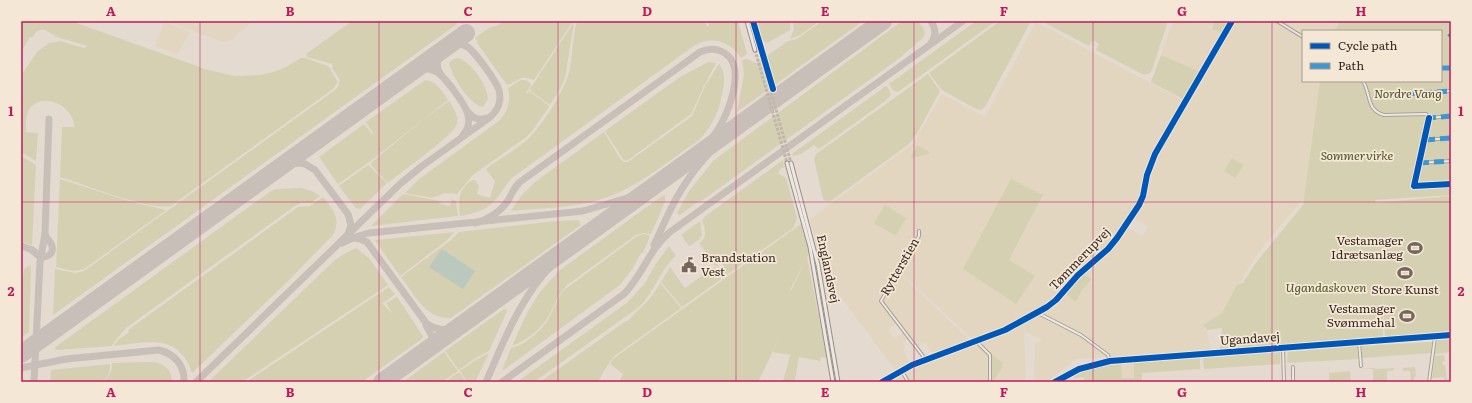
<svg xmlns="http://www.w3.org/2000/svg" width="1472" height="403" font-family="Literata,serif">
<style>
.farmland{fill:#e2d6c1;fill-rule:evenodd}
.green{fill:#d6d0b2}
.water{fill:#bac8bd}
.lines{fill:none;stroke-linecap:round;stroke-linejoin:round}
.taxiway{stroke:#c8c0b8;stroke-width:7}
.runway{stroke:#c8c0b8;stroke-width:18}
.secondary-tunnel{stroke:#c2b6ac;stroke-width:3;stroke-dasharray:3 1.5;stroke-linecap:butt}
.street-casing{stroke:#a9a098;stroke-width:4}
.secondary-casing{stroke:#998f88;stroke-width:5}
.street{stroke:#ece7e0;stroke-width:2}
.secondary{stroke:#ece7e0;stroke-width:3}
.quiet{stroke:#3e96d5;stroke-width:5;stroke-dasharray:10 5;stroke-linecap:butt}
.cycleway-casing{stroke:#f4e7d6;stroke-width:8}
.cycleway{stroke:#0057b8;stroke-width:6}
.grid{fill:none;stroke:#c2185b;stroke-width:1;stroke-opacity:0.55}
.labels{text-anchor:middle;stroke-width:3.5;stroke-linejoin:round;paint-order:stroke}
.park-label{font-size:12px;font-style:italic;fill:#505328;stroke:#f4e7d6}
.poi-label{font-size:12px;fill:#382820;stroke:#f4e7d6;text-anchor:end}
.street-label{font-size:12px;fill:#382820;stroke:#f4e7d6}
.neatline{fill:none;stroke:#c2185b;stroke-width:1.5}
.grid-label{font-size:13px;text-anchor:middle;font-weight:bold;fill:#c2185b}
</style>
<rect width="100%" height="100%" fill="#e4dacf"/>
<g class="farmland">
<path d="M166,21H252L232,39L223,42Z"/>
<path d="M1173,21H1215L1212,29L1222,33L1201,72L1161,55Z"/>
<path d="M1235,21H1274L1303,39V81H1320L1304,198L1265,244L1251,264L1222,313L1203,325L1207,330L1210,350L1111,357L1107,351L1080,332L1062,324L1041,312L1049,308L1065,294L1076,302L1082,290L1092,279L1083,274L1113,248L1127,227L1142,236L1148,227L1133,218L1146,197L1150,176V169L1159,150Z"/>
<path d="M1281,21H1340L1334,31H1303V35Z"/>
<path d="M164,22L190,32L177,54L155,46Z"/>
<path d="M1036,22L1184,101L1149,160L1140,197L1117,234L1100,254L1079,271L1060,293L1050,303L1040,309L996,331L973,340L899,271L911,250L909,249L878,301L896,323L888,330L895,339L903,332L908,339L903,343L905,349L903,350L910,363L895,370L826,277L823,278L819,253L810,219L914,143L942,94L985,117ZM1043,196L1009,260L1035,276L1016,304L963,269ZM906,218L896,236L875,223Z"/>
<path d="M901,275L971,341L934,355L925,342L918,346L883,304V301L895,278Z"/>
<path d="M1036,315L1062,328L1077,334L1090,343L1107,357L1076,359L1047,382H1035L1034,377L1035,345L1042,340L1025,331L1024,336L1026,382H993L1002,368L979,342Z"/>
<path d="M976,343L989,356V382H885L905,370Z"/>
<path d="M1134,363V378H1122L1121,364Z"/>
</g>
<g class="green">
<path d="M22,21H71L205,69L234,76L260,75L274,72L286,67L301,58H305L328,66L338,82L333,89L171,206C150,211 83,184 60,177L62,127H74C75,106 41,90 29,110C25,116 26,125 26,132L38,133L36,161L21,152V75L38,51L49,43L60,41L84,48L87,46L57,37L43,29L36,32L33,37H30L21,52Z"/>
<path d="M352,21H455L457,24L53,315L55,269L75,273L84,271L335,90L338,87L340,80L332,68L333,67L332,64L307,57L306,54Z"/>
<path d="M504,21H573L534,80C518,74 520,81 507,85L477,43L478,42L475,38L489,28L498,25Z"/>
<path d="M577,21H705L707,26H709L708,21H738L747,54L741,58C730,41 713,36 695,45L512,178C506,184 502,192 497,198C488,210 474,214 460,216C458,201 458,190 472,180H475L479,186L477,194L490,198L495,181L486,170L487,168C500,159 515,150 527,140C542,126 564,92 569,72C573,55 572,38 577,21Z"/>
<path d="M757,21H790V30L767,43C759,40 759,28 757,21Z"/>
<path d="M793,21H820L800,35L790,39L794,29Z"/>
<path d="M822,21H863L737,112L744,74L742,60L747,59L753,62L757,63L788,41L797,39Z"/>
<path d="M902,21H918C923,28 927,30 923,38L897,60L700,202L699,201L680,215L678,214L677,213L689,191L713,161Z"/>
<path d="M976,21H996L898,92L894,91L889,84Z"/>
<path d="M1000,21H1031L985,107L981,110L976,109L942,90L929,73Z"/>
<path d="M1041,21H1168L1152,70L1150,73L1144,75L1096,50L1099,44L1093,40L1089,46Z"/>
<path d="M1215,21H1229L1222,33L1212,29Z"/>
<path d="M1340,21H1451V195L1375,200L1376,203L1451,196V333L1385,338L1383,296V337L1220,349L1222,328L1207,330L1203,325L1222,313L1237,285L1243,283L1255,264L1303,205L1320,81H1441V31H1334Z"/>
<path d="M574,22L565,78L561,87L550,105L532,92L530,89Z"/>
<path d="M1161,55L1201,72L1185,100L1151,82Z"/>
<path d="M459,58C473,65 486,83 488,99L483,107C469,105 452,76 449,63L454,59Z"/>
<path d="M708,62L716,63L704,86L691,114L628,160L625,161L623,159L605,131L680,77Z"/>
<path d="M719,64C727,73 724,88 721,99C719,112 710,129 700,139C694,145 685,149 678,155C653,173 629,191 599,200C571,208 540,208 511,211L522,195L535,182L604,132L621,160L624,162H628L692,116L705,86Z"/>
<path d="M928,74L940,91L916,135L909,144L832,200L827,201L823,199L814,159L816,154Z"/>
<path d="M425,80C435,80 443,92 448,100L372,160L338,184L319,157L364,124L372,134L373,133L366,122Z"/>
<path d="M521,80H526L530,83L531,86L526,93L527,94L529,91L548,105L549,107L532,131L525,138L473,175L457,194L445,193L432,198L405,193L418,180L500,120C508,111 511,100 508,88Z"/>
<path d="M886,86L888,87L891,95L884,102L819,149L814,145L801,154L793,156L792,154Z"/>
<path d="M449,101C453,107 459,116 457,124C454,135 400,173 388,183L371,165L373,161L423,120Z"/>
<path d="M917,145L931,153L910,159Z"/>
<path d="M21,156L36,165L32,245L21,242Z"/>
<path d="M1232,158L1244,165L1235,178L1224,171Z"/>
<path d="M783,160L784,168H781L778,173L786,178L797,218L795,224L793,228L728,274L724,275L720,269L724,266L720,261L717,263L718,266L716,267L699,243C708,237 705,229 702,220L705,218L704,217Z"/>
<path d="M368,165L387,183L360,209L356,208L339,186Z"/>
<path d="M60,179L132,202L166,210L84,269L73,271L56,267Z"/>
<path d="M1011,179L1043,195L1009,260L1035,276L1016,304L963,269Z"/>
<path d="M302,188L312,191L320,196L311,203H301L295,206L126,328L115,341L112,346L58,350L54,348L271,191L276,189Z"/>
<path d="M403,194L440,201L439,203L449,206L451,204V199L456,201L458,216L371,226Z"/>
<path d="M665,195V202L651,234L644,233L636,235L567,285C557,296 555,305 548,317C540,330 526,341 512,346L527,313L540,292L560,270L662,196Z"/>
<path d="M323,197C334,211 341,218 333,235L284,285L192,373C179,333 148,342 114,346L118,340L129,332L128,330L298,207L310,206Z"/>
<path d="M885,205L906,218L896,236L874,223Z"/>
<path d="M579,220L581,225L451,318C426,320 414,294 401,277L451,240L459,232L556,221Z"/>
<path d="M700,221L702,235L699,240L689,246L681,235Z"/>
<path d="M801,224L809,253L790,290L791,291L807,257L827,358L821,357L820,361L799,357L795,380L783,382L790,355L773,352L781,335L758,382H619L623,374L610,364L613,359Z"/>
<path d="M455,232L446,241L400,276L375,240Z"/>
<path d="M645,234L650,236L643,253H641L633,268L620,285L505,369L502,370L511,348C526,345 545,328 551,314C556,305 558,297 564,290L636,237L640,235Z"/>
<path d="M669,246L676,256C660,269 655,292 639,307L534,382H517L628,302L645,283L657,262Z"/>
<path d="M356,248L369,258L388,285L242,382H208L335,260L344,254Z"/>
<path d="M31,265L29,332L21,338V290L24,269Z"/>
<path d="M670,267L685,288L714,267L721,278L720,280L682,307L661,282Z"/>
<path d="M1083,274L1092,279L1082,290L1076,302L1065,294Z"/>
<path d="M660,283L681,308L613,357L604,371L598,382H540L626,321H628C639,308 651,301 660,283Z"/>
<path d="M389,287L395,294L386,301L382,303L393,314L386,303L397,297L423,336V338L362,382H246Z"/>
<path d="M504,309H506L507,311L489,351L477,357L459,370L445,351Z"/>
<path d="M1451,339V352L1435,354L1437,340Z"/>
<path d="M1432,342L1431,353L1362,358V346Z"/>
<path d="M1357,346L1358,359L1287,363L1288,352Z"/>
<path d="M444,352L458,371L442,382H403Z"/>
<path d="M1280,352V364L1204,369L1203,358Z"/>
<path d="M489,353L475,382H467L460,371L476,360Z"/>
<path d="M990,353L1003,363L1002,368L993,382H991V355Z"/>
<path d="M1444,355L1445,361L1442,362L1443,365H1445L1447,382H1445L1444,377L1432,378L1435,356Z"/>
<path d="M1200,358V369L1142,373V382H1075L1084,380V377L1074,378V375L1102,366L1121,364L1122,378H1134V363Z"/>
<path d="M150,362C163,362 172,369 172,382H99C109,380 112,373 112,363Z"/>
<path d="M110,364C110,369 110,376 105,379C97,384 62,382 50,382L51,370Z"/>
<path d="M1415,367L1416,376L1414,378V382H1411L1410,371H1403V368Z"/>
<path d="M1373,368L1375,369L1394,368V370L1387,371V382H1373V369H1362Z"/>
<path d="M1350,371L1351,382H1329V373Z"/>
<path d="M459,372L466,382H445Z"/>
</g>
<path class="water" d="M442,249L475,271L463,289L429,267Z"/>
<g class="lines">
<g class="taxiway">
<path d="M931,21C936,29 937,36 931,43"/>
<path d="M414,71C421,68 428,68 435,71C444,75 466,105 468,115C470,122 468,130 463,135"/>
<path d="M441,75C435,66 436,58 443,50"/>
<path d="M467,111C473,118 478,121 487,118"/>
<path d="M279,168L288,164L300,163L305,164L315,170L348,214L351,225L348,234"/>
<path d="M475,223C487,220 500,212 507,202C512,195 513,188 520,182L700,52C709,48 718,48 726,54C747,69 727,119 714,135C708,144 699,152 691,159"/>
<path d="M355,238L360,239L367,242L426,323C436,331 448,331 460,326"/>
<path d="M342,243L355,237L369,233L583,211L627,198L656,183L671,174"/>
<path d="M654,245C664,224 672,203 685,184C699,162 717,144 736,127"/>
<path d="M21,246L30,249L35,252"/>
<path d="M32,250L40,257C47,258 54,254 52,246C51,241 46,239 45,234"/>
<path d="M426,325L433,338L430,348"/>
<path d="M21,368L66,359L159,350C175,354 185,366 184,382"/>
<path d="M34,382L40,262L45,234L49,119"/>
<path d="M196,382L400,184L422,166L489,118C498,110 502,102 499,90C496,81 474,50 466,46C460,43 453,44 448,47"/>
<path d="M383,382L384,381"/>
<path d="M486,382C502,345 517,306 543,275C553,263 565,253 576,242"/>
<path d="M502,382L624,294C643,275 649,249 670,232L963,21"/>
</g>
<g class="runway">
<path d="M21,354L466,33"/>
<path d="M382,382L883,21"/>
</g>
<g class="secondary-tunnel">
<path d="M759,49L791,163"/>
<path d="M755,50L787,163"/>
</g>
<g class="street-casing">
<g id="street">
<path d="M1277,21L1303,37"/>
<path d="M1441,68H1451"/>
<path d="M1363,81C1371,94 1366,110 1384,115L1426,114L1429,118"/>
<path d="M1407,94L1451,91"/>
<path d="M1429,118L1414,186L1451,184"/>
<path d="M1429,118L1451,116"/>
<path d="M1425,140L1451,138"/>
<path d="M1419,163L1451,161"/>
<path d="M919,231V236L881,301L926,360"/>
<path d="M1038,313L1081,335L1108,355L1110,361"/>
<path d="M976,341L990,355V382"/>
<path d="M1359,342L1361,366"/>
<path d="M1283,348L1284,382"/>
<path d="M902,371L908,382"/>
<path d="M1293,382V367"/>
<path d="M1429,382L1435,337"/>
</g>
</g>
<g class="secondary-casing">
<g id="secondary">
<path d="M747,21L755,50"/>
<path d="M752,21L759,49"/>
<path d="M787,163L810,247L833,382"/>
<path d="M791,163L818,265L838,382"/>
<path d="M882,382L912,365L1005,330L1047,307L1056,300L1078,275L1108,249L1117,238L1139,205L1143,196L1147,175L1155,154L1232,21"/>
<path d="M1055,382L1079,369L1110,361L1451,335"/>
</g>
</g>
<use href="#street" class="street"/>
<use href="#secondary" class="secondary"/>
<g class="quiet">
<path d="M1449,37L1451,35"/>
<path d="M1441,68H1451"/>
<path d="M1407,94L1451,91"/>
<path d="M1429,121V118L1451,116"/>
<path d="M1425,140L1451,138"/>
<path d="M1419,163L1451,161"/>
</g>
<g class="cycleway-casing">
<g id="cycleway">
<path d="M753,21L773,89"/>
<path d="M1429,118L1414,186L1451,184"/>
<path d="M882,382L912,365L1005,330L1047,307L1056,300L1078,275L1108,249L1117,238L1139,205L1143,196L1147,175L1155,154L1232,21"/>
<path d="M1055,382L1079,369L1110,361L1451,335"/>
</g>
</g>
<use href="#cycleway" class="cycleway"/>
</g>
<path class="grid" d="M200,21V382M379,21V382M558,21V382M736,21V382M914,21V382M1093,21V382M1272,21V382M21,202H1451"/>
<defs>
<g id="stadium-bare" transform="scale(1.2)"><path d="M0-5a6.5 5 0 1 0 0 10a6.5 5 0 1 0 0-10ZM-3.5-1.8h7v3.6h-7Z" fill="#74665d" stroke="#f4e7d6" stroke-width="2.5" paint-order="stroke"/></g>
<g id="civic-bare" transform="scale(1.2)"><path d="M-.6-6.5H3V-4.5H.6V-3L4-1V1h2V6H-6V1h2V-1L-.6-3ZM-1.2 2.5V6h2.4V2.5Z" fill="#74665d" stroke="#f4e7d6" stroke-width="2.5" paint-order="stroke"/></g>
</defs>
<g fill-rule="evenodd">
<use href="#stadium-bare" x="1415" y="248"/>
<use href="#civic-bare" x="689" y="265"/>
<use href="#stadium-bare" x="1405" y="273"/>
<use href="#stadium-bare" x="1407" y="316"/>
</g>
<g class="labels">
<g class="park-label">
<text x="1408" y="98">Nordre Vang</text>
<text x="1357" y="160">Sommervirke</text>
<text x="1326" y="292">Ugandaskoven</text>
</g>
<g class="poi-label">
<text x="1403" y="245">Vestamager<tspan x="1403" dy="14">Idrætsanlæg</tspan></text>
<text x="701" y="262" text-anchor="start">Brandstation<tspan x="701" dy="14">Vest</tspan></text>
<text x="1405" y="294" text-anchor="middle">Store Kunst</text>
<text x="1395" y="313">Vestamager<tspan x="1395" dy="14">Svømmehal</tspan></text>
</g>
<g class="street-label">
<text transform="translate(1080 259) rotate(-46)" y="4">Tømmerupvej</text>
<text transform="translate(900 267) rotate(-60)" y="4">Rytterstien</text>
<text transform="translate(828 269) rotate(78)" y="4">Englandsvej</text>
<text transform="translate(1250 339) rotate(-4)" y="4">Ugandavej</text>
</g>
</g>
<rect width="1472" height="403" fill="none" stroke="#f4e7d6" stroke-width="44"/>
<rect x="1302" y="30" width="140" height="52" fill="#f4e7d6" stroke="#a99b8d"/>
<rect x="1310" y="43" width="20" height="6" fill="#0057b8" stroke="#a99b8d"/>
<text x="1338" y="50" font-size="12" fill="#382820">Cycle path</text>
<rect x="1310" y="63" width="20" height="6" fill="#3e96d5" stroke="#a99b8d"/>
<text x="1338" y="70" font-size="12" fill="#382820">Path</text>
<rect x="22" y="22" width="1428" height="359" class="neatline"/>
<g class="grid-label">
<text x="111" y="16">A</text>
<text x="290" y="16">B</text>
<text x="468" y="16">C</text>
<text x="647" y="16">D</text>
<text x="825" y="16">E</text>
<text x="1004" y="16">F</text>
<text x="1182" y="16">G</text>
<text x="1361" y="16">H</text>
<text x="11" y="116">1</text>
<text x="1461" y="116">1</text>
<text x="11" y="296">2</text>
<text x="1461" y="296">2</text>
<text x="111" y="397">A</text>
<text x="290" y="397">B</text>
<text x="468" y="397">C</text>
<text x="647" y="397">D</text>
<text x="825" y="397">E</text>
<text x="1004" y="397">F</text>
<text x="1182" y="397">G</text>
<text x="1361" y="397">H</text>
</g>
</svg>
